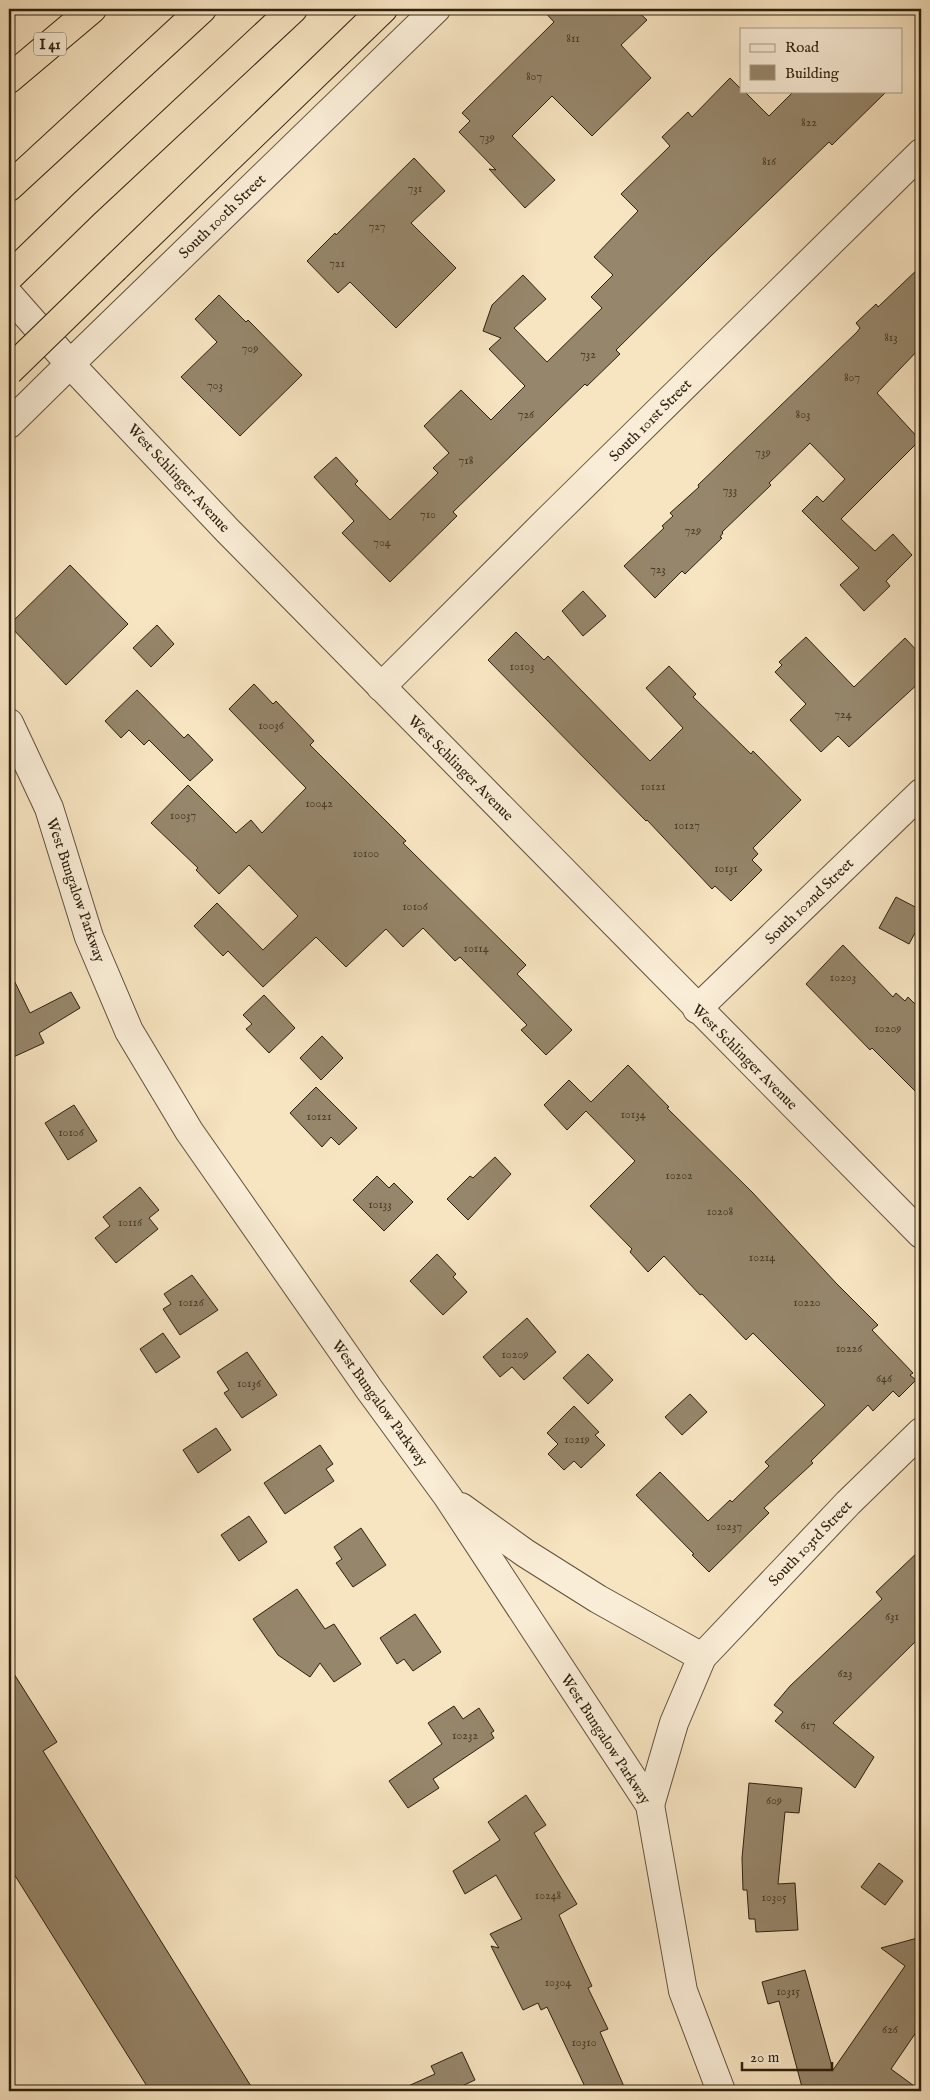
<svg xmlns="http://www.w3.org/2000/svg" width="930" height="2100" font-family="'IM FELL English',serif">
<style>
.building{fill:#96866b;stroke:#2d200e}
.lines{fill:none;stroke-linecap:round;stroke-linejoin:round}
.minor-casing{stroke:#60513b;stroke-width:30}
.tertiary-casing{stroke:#60513b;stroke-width:30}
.motorway-casing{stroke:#2d200e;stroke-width:30}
.minor{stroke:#faedd7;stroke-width:28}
.tertiary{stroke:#faedd7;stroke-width:28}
.motorway{stroke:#f7e4c1;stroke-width:28}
.motorway-bridge-casing{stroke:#2d200e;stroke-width:30;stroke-linecap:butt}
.motorway-bridge{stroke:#f7e4c1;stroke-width:28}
.labels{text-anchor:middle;stroke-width:4.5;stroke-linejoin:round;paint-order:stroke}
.number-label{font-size:12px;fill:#473a25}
.shield{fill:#faedd7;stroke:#6a5e4a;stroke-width:1}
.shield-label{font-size:14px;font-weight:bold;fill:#2d200e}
.street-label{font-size:15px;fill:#2d200e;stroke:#faedd7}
</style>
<rect width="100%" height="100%" fill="#f7e4c1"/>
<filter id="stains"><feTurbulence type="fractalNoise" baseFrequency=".004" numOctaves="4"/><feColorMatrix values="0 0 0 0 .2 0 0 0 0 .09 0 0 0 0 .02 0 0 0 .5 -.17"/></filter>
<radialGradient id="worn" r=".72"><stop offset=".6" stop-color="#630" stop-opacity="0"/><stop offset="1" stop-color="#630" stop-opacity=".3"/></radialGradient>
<g class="building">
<path d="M542,9H635L647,20L621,45L651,78L592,136L552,96L512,136L555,180L525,208L489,169L496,170L459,132L470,121L462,113L554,22Z"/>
<path d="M730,78L741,89V91H744L769,116L794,91H887L832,145L829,142L710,257L616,350L620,354L587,386L585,384L453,512L457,516L390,582L342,533L354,521L314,477L336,457L358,481L355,484L390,520L438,473L433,468L449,453L424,426L461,390L491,420L525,386L489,349L501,338L483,331L492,305L523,275L546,299L514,328L547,362L602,308L591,297L613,275L594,257L638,211L621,194L670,146L662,137L688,112L692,117Z"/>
<path d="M414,158L445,191L411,223L456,268L396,328L350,282L338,293L307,261L335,233L336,235Z"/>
<path d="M921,266V347L877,393L920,440L841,519L875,551L893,534L912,555L886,581L890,586L864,611L840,585L859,568L802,511L817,496L823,502L845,479L810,443L769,483L771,485L722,532L723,533L720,537L722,538L685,574L682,571L655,598L624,566L664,528L662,526L673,516L670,513L699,487L698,485L857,332L860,328L856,323L876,304L878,307Z"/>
<path d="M219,295L246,322L248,320L302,375L240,436L181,377L217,342L195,319Z"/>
<path d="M70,565L128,624L66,685L9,625Z"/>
<path d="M583,591L606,616L583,636L562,611Z"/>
<path d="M157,625L174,644L151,667L133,648Z"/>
<path d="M516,632L544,660L548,656L650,761L683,728L646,688L669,666L696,694L693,697L751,754L753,751L801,800L753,848L758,854L752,860L762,870L731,901L715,886L712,889L647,820L646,821L488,660Z"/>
<path d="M806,637L854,687L905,638L921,655V681L849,747L838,736L821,752L790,720L806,704L775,672L782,665L779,662Z"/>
<path d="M254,684L273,704L276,701L314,741L310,745L406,841L403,843L526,965L517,974L572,1030L546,1055L521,1030L527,1025L460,957L455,961L423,928L403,947L386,929L346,967L316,937L263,987L228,951L223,956L194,926L217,903L263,950L298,916L249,865L219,894L196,870L198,868L151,823L188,785L236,833L251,820L262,833L306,788L229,709Z"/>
<path d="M137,690L184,738L188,734L213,760L190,781L149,740L144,745L129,730L121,738L105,721Z"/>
<path d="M896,897L921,910V922L909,944L879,928Z"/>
<path d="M843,945L893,997L896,993L905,1001L908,997L921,1010V1097L872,1048L870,1050L806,984Z"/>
<path d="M9,970L30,1013L71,992L80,1008L39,1033L44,1043L9,1059Z"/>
<path d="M264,995L295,1028L269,1053L246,1029L252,1024L243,1015Z"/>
<path d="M322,1036L343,1058L321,1080L300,1058Z"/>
<path d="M628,1065L669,1107L667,1108L753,1193L836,1283L878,1325L872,1330L913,1373L910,1375L916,1380L899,1397L893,1391L873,1411L868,1405L811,1461L813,1463L764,1508L769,1513L709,1572L692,1555L694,1554L636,1495L660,1472L708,1521L730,1500L732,1502L769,1466L765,1462L825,1405L753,1333L746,1340L702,1294L700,1295L664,1256L648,1272L630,1252L632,1249L590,1206L635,1161L586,1111L567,1130L544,1105L569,1080L591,1102Z"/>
<path d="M316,1087L357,1128L339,1145L331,1137L322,1147L290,1113Z"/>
<path d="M74,1105L97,1141L68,1160L45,1123Z"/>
<path d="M495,1157L511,1174L468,1220L447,1199L470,1176L473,1178Z"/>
<path d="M377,1176L389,1188L394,1183L413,1202L384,1231L353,1200Z"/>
<path d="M140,1187L159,1210L149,1218L158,1229L116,1263L95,1238L110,1226L103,1217Z"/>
<path d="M437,1254L456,1274L453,1277L467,1292L443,1315L410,1281Z"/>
<path d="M192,1275L218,1310L180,1335L163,1309L171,1304L164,1294Z"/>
<path d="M527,1318L556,1352L524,1380L512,1367L500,1377L483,1357Z"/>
<path d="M163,1333L180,1357L156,1373L140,1349Z"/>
<path d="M247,1352L277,1395L242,1418L224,1393L229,1390L217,1372Z"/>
<path d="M588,1354L613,1380L588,1404L563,1378Z"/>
<path d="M690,1394L707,1412L682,1435L665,1417Z"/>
<path d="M574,1406L599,1432L595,1435L605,1445L581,1468L574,1461L564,1470L548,1454L558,1444L547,1433Z"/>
<path d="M216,1428L231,1450L198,1473L183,1450Z"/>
<path d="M320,1445L333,1464L326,1469L334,1481L285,1514L264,1483Z"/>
<path d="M249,1516L267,1542L239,1561L221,1535Z"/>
<path d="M361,1528L386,1565L353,1587L336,1563L342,1559L334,1547Z"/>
<path d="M921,1549V1636L833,1723L874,1757L855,1788L775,1721L783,1712L774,1705L790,1686L882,1599L876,1592Z"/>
<path d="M297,1589L325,1629L334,1624L361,1664L334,1682L320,1663L310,1677L278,1655L253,1619Z"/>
<path d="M415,1614L441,1652L413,1671L404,1659L397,1664L380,1638Z"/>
<path d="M9,1666L57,1742L43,1751L254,2091H150L9,1866Z"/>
<path d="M454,1706L463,1719L479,1708L494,1731L491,1733L494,1738L433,1779L439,1788L408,1808L389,1781L442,1744L428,1723Z"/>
<path d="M749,1783L802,1788L799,1813L785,1812L778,1884L795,1883L798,1930L756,1932L755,1919H749L747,1890H743L742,1858Z"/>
<path d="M526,1795L546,1825L534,1833L577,1904L559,1915L592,1986L588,1988L608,2029L600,2032L626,2091H587L547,2007L541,2010L538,2003L523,2010L491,1946L499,1948L490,1934L522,1919L496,1875L465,1894L453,1871L500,1840L488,1822Z"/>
<path d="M879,1863L903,1881L885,1905L861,1887Z"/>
<path d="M921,1937V2025L891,2069L921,2091H803L779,2001L768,2004L762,1982L805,1970L833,2070L905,1966L881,1948Z"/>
<path d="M462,2052L475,2080L451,2091H397L435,2074L431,2066Z"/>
</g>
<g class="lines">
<g class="minor-casing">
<g id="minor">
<path d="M9,424L70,364L227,530L921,1234"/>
<path d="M381,687L550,518L921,153"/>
<path d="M9,723L49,808L89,937L129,1031L189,1131L369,1389L448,1497L650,1805L683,1991L721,2091"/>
<path d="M697,1009L921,793"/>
<path d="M461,1507L525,1553L598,1599L702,1657"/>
<path d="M650,1805L674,1723L702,1657L848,1503L921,1432"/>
</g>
</g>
<g class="tertiary-casing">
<path id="tertiary" d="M9,295L70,364L436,9"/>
</g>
<g class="motorway-casing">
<g id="motorway">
<path d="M9,79L92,9"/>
<path d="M9,187L202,9"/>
<path d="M115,268L383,9"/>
<path d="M9,277L84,204L293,9"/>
</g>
</g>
<use href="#minor" class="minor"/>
<use href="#tertiary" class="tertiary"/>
<use href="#motorway" class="motorway"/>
<g class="motorway-bridge-casing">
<path id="motorway-bridge" d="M9,371L115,268"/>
</g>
<use href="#motorway-bridge" class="motorway-bridge"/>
</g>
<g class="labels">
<g class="number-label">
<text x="573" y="42">811</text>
<text x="534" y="80">807</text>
<text x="809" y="126">822</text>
<text x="487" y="141">739</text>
<text x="769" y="165">816</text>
<text x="415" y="192">731</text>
<text x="377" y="230">727</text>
<text x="337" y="267">721</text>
<text x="891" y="341">813</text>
<text x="250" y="352">709</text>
<text x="588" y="358">732</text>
<text x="852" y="381">807</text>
<text x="215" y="389">703</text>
<text x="526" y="418">726</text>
<text x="803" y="418">803</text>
<text x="763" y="456">739</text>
<text x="466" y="464">718</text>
<text x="730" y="494">733</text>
<text x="428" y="518">710</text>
<text x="693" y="534">729</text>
<text x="382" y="546">704</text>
<text x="658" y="573">723</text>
<text x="522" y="670">10103</text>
<text x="843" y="718">724</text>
<text x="271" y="729">10036</text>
<text x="653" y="790">10121</text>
<text x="319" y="807">10042</text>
<text x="183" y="819">10037</text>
<text x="687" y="829">10127</text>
<text x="366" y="857">10100</text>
<text x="726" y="872">10131</text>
<text x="415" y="910">10106</text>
<text x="476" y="952">10114</text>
<text x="843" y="981">10203</text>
<text x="888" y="1032">10209</text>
<text x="633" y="1118">10134</text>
<text x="319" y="1120">10121</text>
<text x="71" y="1136">10106</text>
<text x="679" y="1179">10202</text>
<text x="380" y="1208">10133</text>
<text x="720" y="1215">10208</text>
<text x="130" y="1226">10116</text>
<text x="762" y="1261">10214</text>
<text x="191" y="1306">10126</text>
<text x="807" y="1306">10220</text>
<text x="849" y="1352">10226</text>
<text x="515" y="1358">10209</text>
<text x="884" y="1382">646</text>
<text x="249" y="1387">10136</text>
<text x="577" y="1443">10219</text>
<text x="729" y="1530">10237</text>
<text x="892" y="1620">631</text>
<text x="845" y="1677">623</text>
<text x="808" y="1729">617</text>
<text x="465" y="1739">10232</text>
<text x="774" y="1804">609</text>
<text x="548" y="1899">10248</text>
<text x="774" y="1901">10305</text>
<text x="558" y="1986">10304</text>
<text x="788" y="1995">10315</text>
<text x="890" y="2033">626</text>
<text x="584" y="2046">10310</text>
</g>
<rect class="shield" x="34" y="32.5" width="32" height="23" rx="4"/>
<g class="shield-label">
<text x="50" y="49">I 41</text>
</g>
<g class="street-label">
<text transform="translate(222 216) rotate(-44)" y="5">South 100th Street</text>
<text transform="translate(650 420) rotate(-45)" y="5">South 101st Street</text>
<text transform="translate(179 478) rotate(47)" y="5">West Schlinger Avenue</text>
<text transform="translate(461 768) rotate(45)" y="5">West Schlinger Avenue</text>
<text transform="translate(76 890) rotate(71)" y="5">West Bungalow Parkway</text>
<text transform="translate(809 901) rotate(-44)" y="5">South 102nd Street</text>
<text transform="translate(745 1057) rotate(45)" y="5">West Schlinger Avenue</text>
<text transform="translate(380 1403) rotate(54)" y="5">West Bungalow Parkway</text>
<text transform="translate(810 1543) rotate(-46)" y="5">South 103rd Street</text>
<text transform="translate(606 1739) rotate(57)" y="5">West Bungalow Parkway</text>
</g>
</g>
<rect width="930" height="2100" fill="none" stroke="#f7e4c1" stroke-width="30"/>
<rect x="10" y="10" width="910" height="2080" fill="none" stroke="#2d200e" stroke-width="2.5"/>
<rect x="15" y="15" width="900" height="2070" fill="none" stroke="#2d200e"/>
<rect x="740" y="28" width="162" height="65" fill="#faedd7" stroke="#a89b87"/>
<rect x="750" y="44" width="25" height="8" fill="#faedd7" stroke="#a89b87"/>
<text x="785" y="52" font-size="15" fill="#2d200e">Road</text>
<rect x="750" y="65" width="25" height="15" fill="#96866b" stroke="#a89b87"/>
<text x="785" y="78" font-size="15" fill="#2d200e">Building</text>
<path d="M742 2062v8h90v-8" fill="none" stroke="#2d200e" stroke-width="2.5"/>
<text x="750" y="2062" font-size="15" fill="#2d200e" stroke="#faedd7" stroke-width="4" paint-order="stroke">20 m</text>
<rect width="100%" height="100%" filter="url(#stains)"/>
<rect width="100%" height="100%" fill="url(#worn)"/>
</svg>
